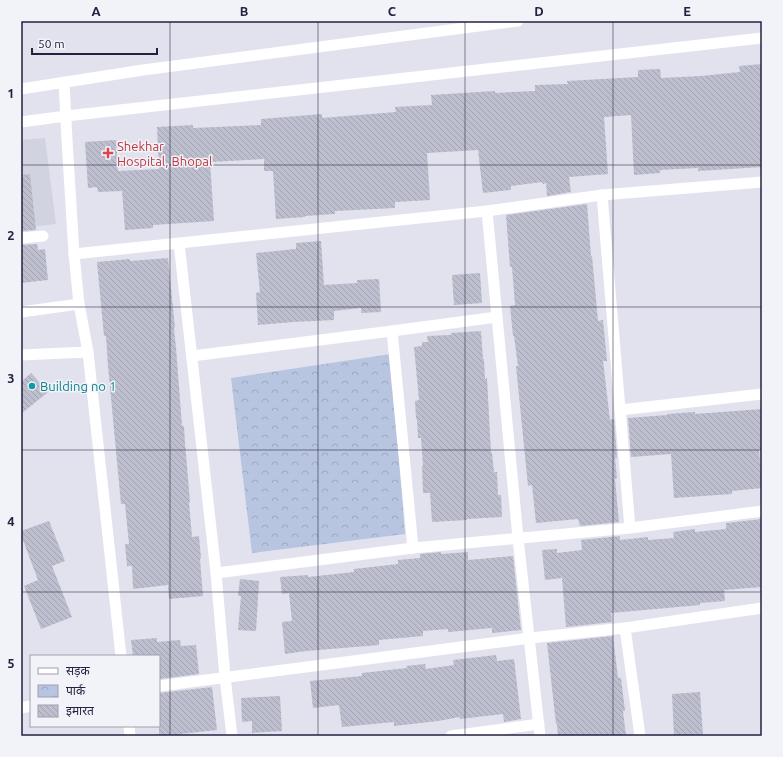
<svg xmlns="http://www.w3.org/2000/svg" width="783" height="757" font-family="Ubuntu,'Noto Sans Devanagari',sans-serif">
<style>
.built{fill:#d2d3e1}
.park{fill:url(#park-crowns)}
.building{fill:url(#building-back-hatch)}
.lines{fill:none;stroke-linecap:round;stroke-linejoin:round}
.minor{stroke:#fff;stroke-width:11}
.tertiary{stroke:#fff;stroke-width:11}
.grid{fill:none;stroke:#242040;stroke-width:1;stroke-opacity:0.55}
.health-dot{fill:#e0444e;stroke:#f2f3f9;stroke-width:1.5}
.culture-dot{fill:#0f9aa8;stroke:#f2f3f9;stroke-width:1.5}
.labels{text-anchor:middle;stroke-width:3;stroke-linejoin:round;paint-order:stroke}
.health-label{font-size:13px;fill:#be3a42;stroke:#f2f3f9;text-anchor:start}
.culture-label{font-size:13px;fill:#0d838f;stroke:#f2f3f9;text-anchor:start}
.neatline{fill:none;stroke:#242040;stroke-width:1.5}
.grid-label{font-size:13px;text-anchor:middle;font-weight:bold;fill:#242040}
</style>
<defs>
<pattern id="park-crowns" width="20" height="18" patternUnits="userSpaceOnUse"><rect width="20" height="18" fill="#b8c5e0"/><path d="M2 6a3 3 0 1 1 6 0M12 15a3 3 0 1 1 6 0" fill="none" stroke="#9ea9c1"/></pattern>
<pattern id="building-back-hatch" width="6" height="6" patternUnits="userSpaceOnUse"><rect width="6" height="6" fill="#bdbece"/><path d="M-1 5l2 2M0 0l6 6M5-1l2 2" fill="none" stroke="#a2a3b2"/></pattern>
</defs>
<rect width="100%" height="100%" fill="#e1e2ed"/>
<path class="built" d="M45,138L56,224L21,228V140Z"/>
<path class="park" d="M391,354L405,534L252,553L231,378Z"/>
<g class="building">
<path d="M762,64V167L698,171V168L660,170V173L634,175L631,115L604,117L608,174L569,177L571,192L547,196L546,183L543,184L542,182L511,186V190L483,193L478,150L427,153L430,200L395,202V208L335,211V214L305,216V217L276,219L273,171H264V159L210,162L214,221L153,225V228L125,230L122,191L98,192L97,187L88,188L85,142L116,140L118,171L159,169L157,127L193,125V128L261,125V119L322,114V118L396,112L395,107L432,105L431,95L495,91V93L535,91V85L568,84L567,81L638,77V70L660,69L661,78L701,76L740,72L739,66Z"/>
<path d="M30,174L36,230L21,231V175Z"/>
<path d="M587,204L591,256H592L598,321L603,320L607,361H603L610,420L614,419L617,458H615L617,478L615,479L619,522L580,526L578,519L536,523L532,485L528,486L516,366H518L514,336H513L510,306L515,305L512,267H510L506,215Z"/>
<path d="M321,241L324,285L357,283V280L379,279L381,312L361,313V308L334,311V320L293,322L258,325L256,293L260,292L256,253L296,249V243Z"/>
<path d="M37,244L38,250L45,249L48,280L21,283V245Z"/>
<path d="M168,258L175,328H174L176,348L182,426H184L185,443L190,502H189L192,537L199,536L201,558L200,559L203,596L169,599L168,585L133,589L132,566H127L125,544H129L125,504H121L108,366L106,336H104L97,262L130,259V261Z"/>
<path d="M480,273L482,303L454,305L452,275Z"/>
<path d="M481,331L483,359H484L485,379L487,378L491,453H492L494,472H497L498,495H501L502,517L467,519V520L432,522L430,493H423L422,466H423L421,438H418L417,419H416L415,401L419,400L414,347L422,346V342H428L427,336L451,335V333Z"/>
<path d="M31,373L48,392L21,414V382Z"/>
<path d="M762,409V450H759L762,488L732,491V494L674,498L671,454L631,457L628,418L667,415V414L695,412V414Z"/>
<path d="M762,519V587L724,590L725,601L700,603V605L611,613L612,622L566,627L562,578L545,580L542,550L557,549V553L582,550L581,540L620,536V540L648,537V540L674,538L673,532L695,529V532L726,529V523Z"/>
<path d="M49,521L65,561L52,566L72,617L41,629L24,586L38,580L21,535V531Z"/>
<path d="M441,552V554L468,552V560L513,556L521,630L492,633V628L448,632V629L423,631V636L379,640V645L306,651L285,654L282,622L292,621L289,593L282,594L280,577L308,575V577L354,572V569L398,564V560L420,558V554Z"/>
<path d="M240,579L259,581L256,631L238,630L241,596H238Z"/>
<path d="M613,636L618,678H621L625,711H623L626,736H558L557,724H556L547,643Z"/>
<path d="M157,638V642L180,640L181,646L196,645L199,674L159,679V656H133L131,640Z"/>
<path d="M496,655L497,661L514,659L521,719L504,722L503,714L460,719V717L438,721L394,726V722L342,727L339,705L313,708L310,681L362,676V673L407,668L406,666L425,664L426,669L454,665L453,660Z"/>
<path d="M212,687L217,730L180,734V735L159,736V693Z"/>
<path d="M700,692L703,736H674L672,694Z"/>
<path d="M280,696L282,731L252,733V721L242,722L241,698Z"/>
</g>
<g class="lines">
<g class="minor">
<path d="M64,82L67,140L74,254L79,304L88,352L121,656"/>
<path d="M602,195L630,528"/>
<path d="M487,211L518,538L540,736"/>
<path d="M21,238L43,236"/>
<path d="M179,243L216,573L225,677L232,736"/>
<path d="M74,254L487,211L602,195L762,182"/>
<path d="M21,312L79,304"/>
<path d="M392,331L413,548"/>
<path d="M21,355L88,352"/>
<path d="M192,356L392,331L497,317"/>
<path d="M620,410L762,394"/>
<path d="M216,573L413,548L630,528L762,511"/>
<path d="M625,628L640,736"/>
<path d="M159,686L530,638L625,628L762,608"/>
<path d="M21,708L31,706"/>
<path d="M129,726L130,736"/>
<path d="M451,736L539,724"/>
</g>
<g class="tertiary">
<path d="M21,89L143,70L518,21"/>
<path d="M21,122L66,116L762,38"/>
</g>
</g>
<path class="grid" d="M170,21V736M318,21V736M465,21V736M613,21V736M21,165H762M21,307H762M21,450H762M21,592H762"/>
<path class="health-dot" d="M106 147h4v4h4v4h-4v4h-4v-4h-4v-4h4z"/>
<circle class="culture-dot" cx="32" cy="386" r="4"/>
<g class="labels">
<g class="health-label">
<text x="117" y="151">Shekhar<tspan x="117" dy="15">Hospital, Bhopal</tspan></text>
</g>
<g class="culture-label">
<text x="40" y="391">Building no 1</text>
</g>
</g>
<rect width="783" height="757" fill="none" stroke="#f2f3f9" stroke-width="44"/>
<rect x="30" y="655" width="130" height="72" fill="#f2f3f9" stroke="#a09faf"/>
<rect x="38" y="668" width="20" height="6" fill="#ffffff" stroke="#a09faf"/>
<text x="66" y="675" font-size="12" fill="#242040">सड़क</text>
<rect x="38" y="685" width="20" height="12" fill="url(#park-crowns)" stroke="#a09faf"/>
<text x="66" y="695" font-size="12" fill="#242040">पार्क</text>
<rect x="38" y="705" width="20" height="12" fill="url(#building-back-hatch)" stroke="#a09faf"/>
<text x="66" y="715" font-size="12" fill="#242040">इमारत</text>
<path d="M32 48v6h125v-6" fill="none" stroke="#242040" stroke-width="2"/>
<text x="38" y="48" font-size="12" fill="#242040" stroke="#f2f3f9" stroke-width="3" paint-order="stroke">50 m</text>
<rect x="22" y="22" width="739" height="713" class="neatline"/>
<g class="grid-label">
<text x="96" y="16">A</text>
<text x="244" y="16">B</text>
<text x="392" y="16">C</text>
<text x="539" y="16">D</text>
<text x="687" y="16">E</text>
<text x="11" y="98">1</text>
<text x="11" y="240">2</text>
<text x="11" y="383">3</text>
<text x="11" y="526">4</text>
<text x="11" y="668">5</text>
</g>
</svg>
